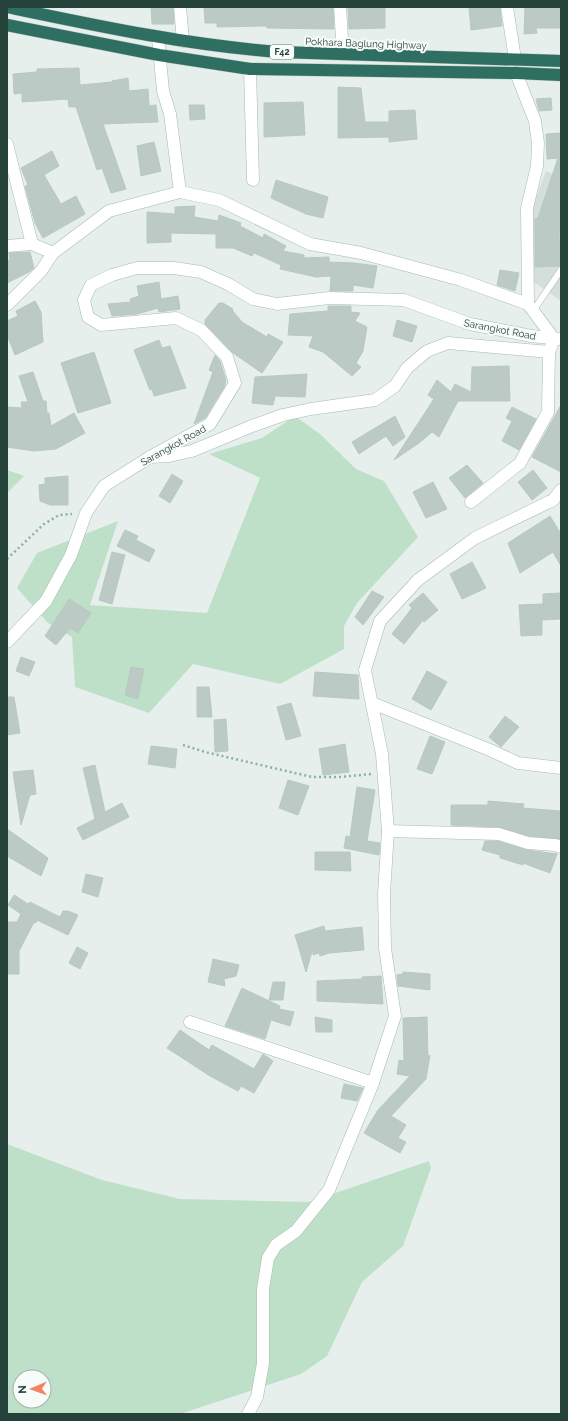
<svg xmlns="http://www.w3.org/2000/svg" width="568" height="1421" font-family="Raleway,sans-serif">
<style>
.built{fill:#d4dfda}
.green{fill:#bfe0c8;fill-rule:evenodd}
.building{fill:#bbcac4;stroke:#b8c9c2}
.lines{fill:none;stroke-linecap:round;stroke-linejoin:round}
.lane-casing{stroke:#a8b8b2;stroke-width:7}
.street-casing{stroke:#a8b8b2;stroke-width:13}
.secondary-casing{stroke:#a4bbb3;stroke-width:13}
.highway-casing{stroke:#c2cac8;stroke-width:13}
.path{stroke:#86b3a5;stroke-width:2.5;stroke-dasharray:2 3;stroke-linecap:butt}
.lane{stroke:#fff;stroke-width:6}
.street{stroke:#fff;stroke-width:12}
.secondary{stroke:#fff;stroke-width:12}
.highway{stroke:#2f6f62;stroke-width:12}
.labels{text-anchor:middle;stroke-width:4;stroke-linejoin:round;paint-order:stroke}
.shield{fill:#f7fbf9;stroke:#637a73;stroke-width:1}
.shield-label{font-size:9px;font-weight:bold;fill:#24423a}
.street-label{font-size:10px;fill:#24423a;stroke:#f7fbf9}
</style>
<rect width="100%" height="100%" fill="#e6efeb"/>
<path class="built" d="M546,171L561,177V301L531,280L529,216Z"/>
<g class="green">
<path d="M295,416L320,434L356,469L384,481L418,537L357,603L344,626V649L280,684L193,664L149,713L75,687L72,637L48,623L17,588L37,553L118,521L90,605L207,613L260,478L209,454L262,438Z"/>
<path d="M7,470L24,476L8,492L7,499Z"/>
<path d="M7,1144L102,1180L180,1199L309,1202L429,1161L431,1168L403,1246L362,1282L327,1356L301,1374L180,1414H7ZM20,1377H44V1401H20Z"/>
</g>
<g class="building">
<path d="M151,7H173L174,24H152Z"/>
<path d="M204,7H333L334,29L267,28L266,26L217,27V23H205Z"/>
<path d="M348,7H385V28L349,29Z"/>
<path d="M469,7H500L502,26L471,30Z"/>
<path d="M525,7H561V28H536L537,33L524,34Z"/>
<path d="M79,68L80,85L112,82V81L128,78L129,91L148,89L149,106L156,105L158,122L103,124L126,189L111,193L102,168L97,170L76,107H69L68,99L22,102V93L14,94L13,74L37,72V69Z"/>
<path d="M338,87L361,88L365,122H389V111L415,110L417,139L389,142V137L338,138Z"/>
<path d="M551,98L552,110L539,111L536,99Z"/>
<path d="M303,102L305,135L264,137V103Z"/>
<path d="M189,105H204L205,119L190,120Z"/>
<path d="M561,133V232L559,233L560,266L535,267V219L538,218L558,158L547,159L546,134Z"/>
<path d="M154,142L161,171L141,176L137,146Z"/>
<path d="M52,151L59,166L44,175L61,204L76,196L85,214L43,238L35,223L25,186L28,185L21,168Z"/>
<path d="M276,180L328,197L323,218L306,214L271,198Z"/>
<path d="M195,206L194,217L218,221L219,215L241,223L240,226L263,238L264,234L286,246L283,251L304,255V258L329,257V262L354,263L377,266L373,288L353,285V291H330L331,276L316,277L280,269L281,265L254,253L252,256L233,248H216V234L171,233V242L147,243V212L175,214V207Z"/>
<path d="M30,252L34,268L29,272L7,283V260H10L9,253Z"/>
<path d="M500,270L519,273L515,291L497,285Z"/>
<path d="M159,282L161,299L178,296L180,309L159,312L158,308L137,314L112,316L108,304L131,302L130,299L139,296L137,286Z"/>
<path d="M35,301L41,312L43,342L15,355L7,335V321L18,316L16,311Z"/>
<path d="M219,303H223L233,309L232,310L242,322L267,337L268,334L283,342L262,373L233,353L205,324V320Z"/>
<path d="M328,306H351V312L360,313L355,321L367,327L363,351L356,363L361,367L352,376L323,352L309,347L313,336L288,335L290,314L328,311Z"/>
<path d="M397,320L417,326L412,342L393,336Z"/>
<path d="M159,340L162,348L170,346L186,388L154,396L152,389L150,390L134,350Z"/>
<path d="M94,352L111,403L78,413L61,363Z"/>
<path d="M215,355L220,361L226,380L224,387L205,418L194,424L213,372L209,370Z"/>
<path d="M509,366L510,401H458L439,437L432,432L419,443L394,460L434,399L428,395L437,380L451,392L455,384L471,392L472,367Z"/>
<path d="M33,372L43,401H46L47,413H49L51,426L74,413L85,433L56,449L34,451L7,447V407L22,408L21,402H28L19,376Z"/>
<path d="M307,374L305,397L275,396L273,405L252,403L255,377Z"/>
<path d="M561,405V472L532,457Z"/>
<path d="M512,407L536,419L519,450L502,441L512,421L506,418Z"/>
<path d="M395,416L405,437L393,446L386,436L359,454L352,442Z"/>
<path d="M467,465L483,483L465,498L449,478Z"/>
<path d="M533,470L547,488L532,500L518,482Z"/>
<path d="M172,474L183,481L170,503L159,496Z"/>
<path d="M68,476V505H50L40,501L39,485L45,484V478Z"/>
<path d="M433,482L447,509L426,518L413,492Z"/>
<path d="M550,516L561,534V566L553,552L520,573L508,543Z"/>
<path d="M125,530L138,536L136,540L155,550L149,562L117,546Z"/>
<path d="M112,552L125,555L112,604L99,600Z"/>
<path d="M472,562L486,588L462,599L450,574Z"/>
<path d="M372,591L384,597L363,625L355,617Z"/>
<path d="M423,593L438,610L424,622L423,620L404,644L392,634L412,608L409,605Z"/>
<path d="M561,593V619L542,620V635L521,636L519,605L543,604V594Z"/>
<path d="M69,599L91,613L78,633L70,628L56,645L45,636Z"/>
<path d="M21,657L35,662L29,676L16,671Z"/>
<path d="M131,667L144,669L138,699L125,695Z"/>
<path d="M427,671L447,682L431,710L412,699Z"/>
<path d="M315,672L358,675L359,699L313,696Z"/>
<path d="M197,687H209L212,717H197Z"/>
<path d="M7,697H14L20,733L7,735Z"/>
<path d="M291,703L301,736L286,740L277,707Z"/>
<path d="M505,716L519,727L501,747L489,737Z"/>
<path d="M226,719L228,751L215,752L214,720Z"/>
<path d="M430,736L445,742L432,774L417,769Z"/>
<path d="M345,744L349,772L323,775L319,749Z"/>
<path d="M151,746L177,749L175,768L148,764Z"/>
<path d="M95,765L105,812L122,803L129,817L83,840L77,828L95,819L83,768Z"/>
<path d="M33,770L36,794L30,795L21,825L13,772Z"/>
<path d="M288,780L309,786L298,815L279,808Z"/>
<path d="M357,787L375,790L367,841L380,843L379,855L344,848L346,836L350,837Z"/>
<path d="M488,801L524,804L523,808L560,811V839L529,836L499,827L451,825V805H488Z"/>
<path d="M7,829L48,858L41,876L7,856Z"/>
<path d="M485,841H498L527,850L557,854L550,873L523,863V865L500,858V855L482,850Z"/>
<path d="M315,852H350L351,871L315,870Z"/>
<path d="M86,874L103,878L98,897L82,892Z"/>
<path d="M14,895L28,904L30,902L60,917L63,911H68L78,915L68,935L37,920L36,923L34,922L19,951V974H7V922H17L21,914L8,905Z"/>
<path d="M324,926L325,931L362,927L364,950L329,953L320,956L319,953L313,955V948L306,972L295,935Z"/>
<path d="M77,947L88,953L80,969L69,963Z"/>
<path d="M213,959L239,965L236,976L224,979L225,986L208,982Z"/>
<path d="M403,972L430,974V990L398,986L397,975L403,974Z"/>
<path d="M381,976L383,1004L317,1001V981L362,979V977Z"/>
<path d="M273,982H285L283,1000H269Z"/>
<path d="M242,988L280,1006L279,1009L294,1012L290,1026L271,1020L265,1039L225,1026Z"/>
<path d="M315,1017L332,1020V1032H316Z"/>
<path d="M427,1017L428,1057L430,1055L426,1079L391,1116L406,1125L398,1138L406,1142L400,1153L364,1133L378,1110L410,1076L397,1074L399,1060L404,1061L403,1018Z"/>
<path d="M180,1030L209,1050L212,1045L254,1069L263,1054L273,1061L254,1093L241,1086L238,1091L210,1076L167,1048Z"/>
<path d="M344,1084L363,1088L357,1101L341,1098Z"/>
</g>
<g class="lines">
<g class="lane-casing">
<path id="lane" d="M533,311L561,270"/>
</g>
<g class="street-casing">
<g id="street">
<path d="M180,7L183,41"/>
<path d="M340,7L343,54"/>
<path d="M507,7L515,59"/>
<path d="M158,38L163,91L170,114L180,192"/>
<path d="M250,69L253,180"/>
<path d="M516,73L535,121L538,143L537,166L527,208L528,304"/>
<path d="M7,144L32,244L7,246"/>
<path d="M32,244L53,253L109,211L180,192L219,200L310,244L361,253L461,280L528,304L554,339L549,352L548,412L520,463L471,502"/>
<path d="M7,305L41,271L53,253"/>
<path d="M150,457L169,456L192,451L252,426L283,415L311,409L375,400L395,386L407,368L427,351L448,343L549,352"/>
<path d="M372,703L490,750L518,763L561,768"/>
<path d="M388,831L499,834L528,843L555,845L561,847"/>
<path d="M190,1022L373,1083"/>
<path d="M248,1414L257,1397L263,1363V1289L268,1258L276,1245L296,1231L329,1190L373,1083L395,1016L385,948L384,894L388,831L382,754L365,670L380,621L418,580L475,538L553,500L561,490"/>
</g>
</g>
<g class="secondary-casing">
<path id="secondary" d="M7,642L46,601L71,555L86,513L104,486L150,457L210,424L235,383L227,357L201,330L176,318L101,325L88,317L84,300L91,285L112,275L137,268H174L201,272L228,284L253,299L277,304L329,298L404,300L470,324L531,336L561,339"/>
</g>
<g class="highway-casing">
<g id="highway">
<path d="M7,7C98,26 187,45 279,52L561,61"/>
<path d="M7,25L159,55L250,69L516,73L561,75"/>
</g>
</g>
<g class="path">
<path d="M7,559L44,524L59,515L72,514"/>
<path d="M183,745L205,752L312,777H340L371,774"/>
</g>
<use href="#lane" class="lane"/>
<use href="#street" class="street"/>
<use href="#secondary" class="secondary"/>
<use href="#highway" class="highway"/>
</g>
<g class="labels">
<rect class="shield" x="270" y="45" width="24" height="14" rx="3"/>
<g class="shield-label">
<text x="282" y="55">F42</text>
</g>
<g class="street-label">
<text transform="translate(366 43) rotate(2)" y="4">Pokhara Baglung Highway</text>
<text transform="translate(500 329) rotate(11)" y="4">Sarangkot Road</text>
<text transform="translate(173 445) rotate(-29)" y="4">Sarangkot Road</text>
</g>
</g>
<rect width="568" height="1421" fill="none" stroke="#24423a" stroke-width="16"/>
<g transform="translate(32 1389) rotate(268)"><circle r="19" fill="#f7fbf9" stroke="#a3b1ad"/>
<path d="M0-3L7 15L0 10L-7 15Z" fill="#f4845f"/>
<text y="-6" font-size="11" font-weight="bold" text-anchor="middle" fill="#24423a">N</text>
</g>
</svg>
